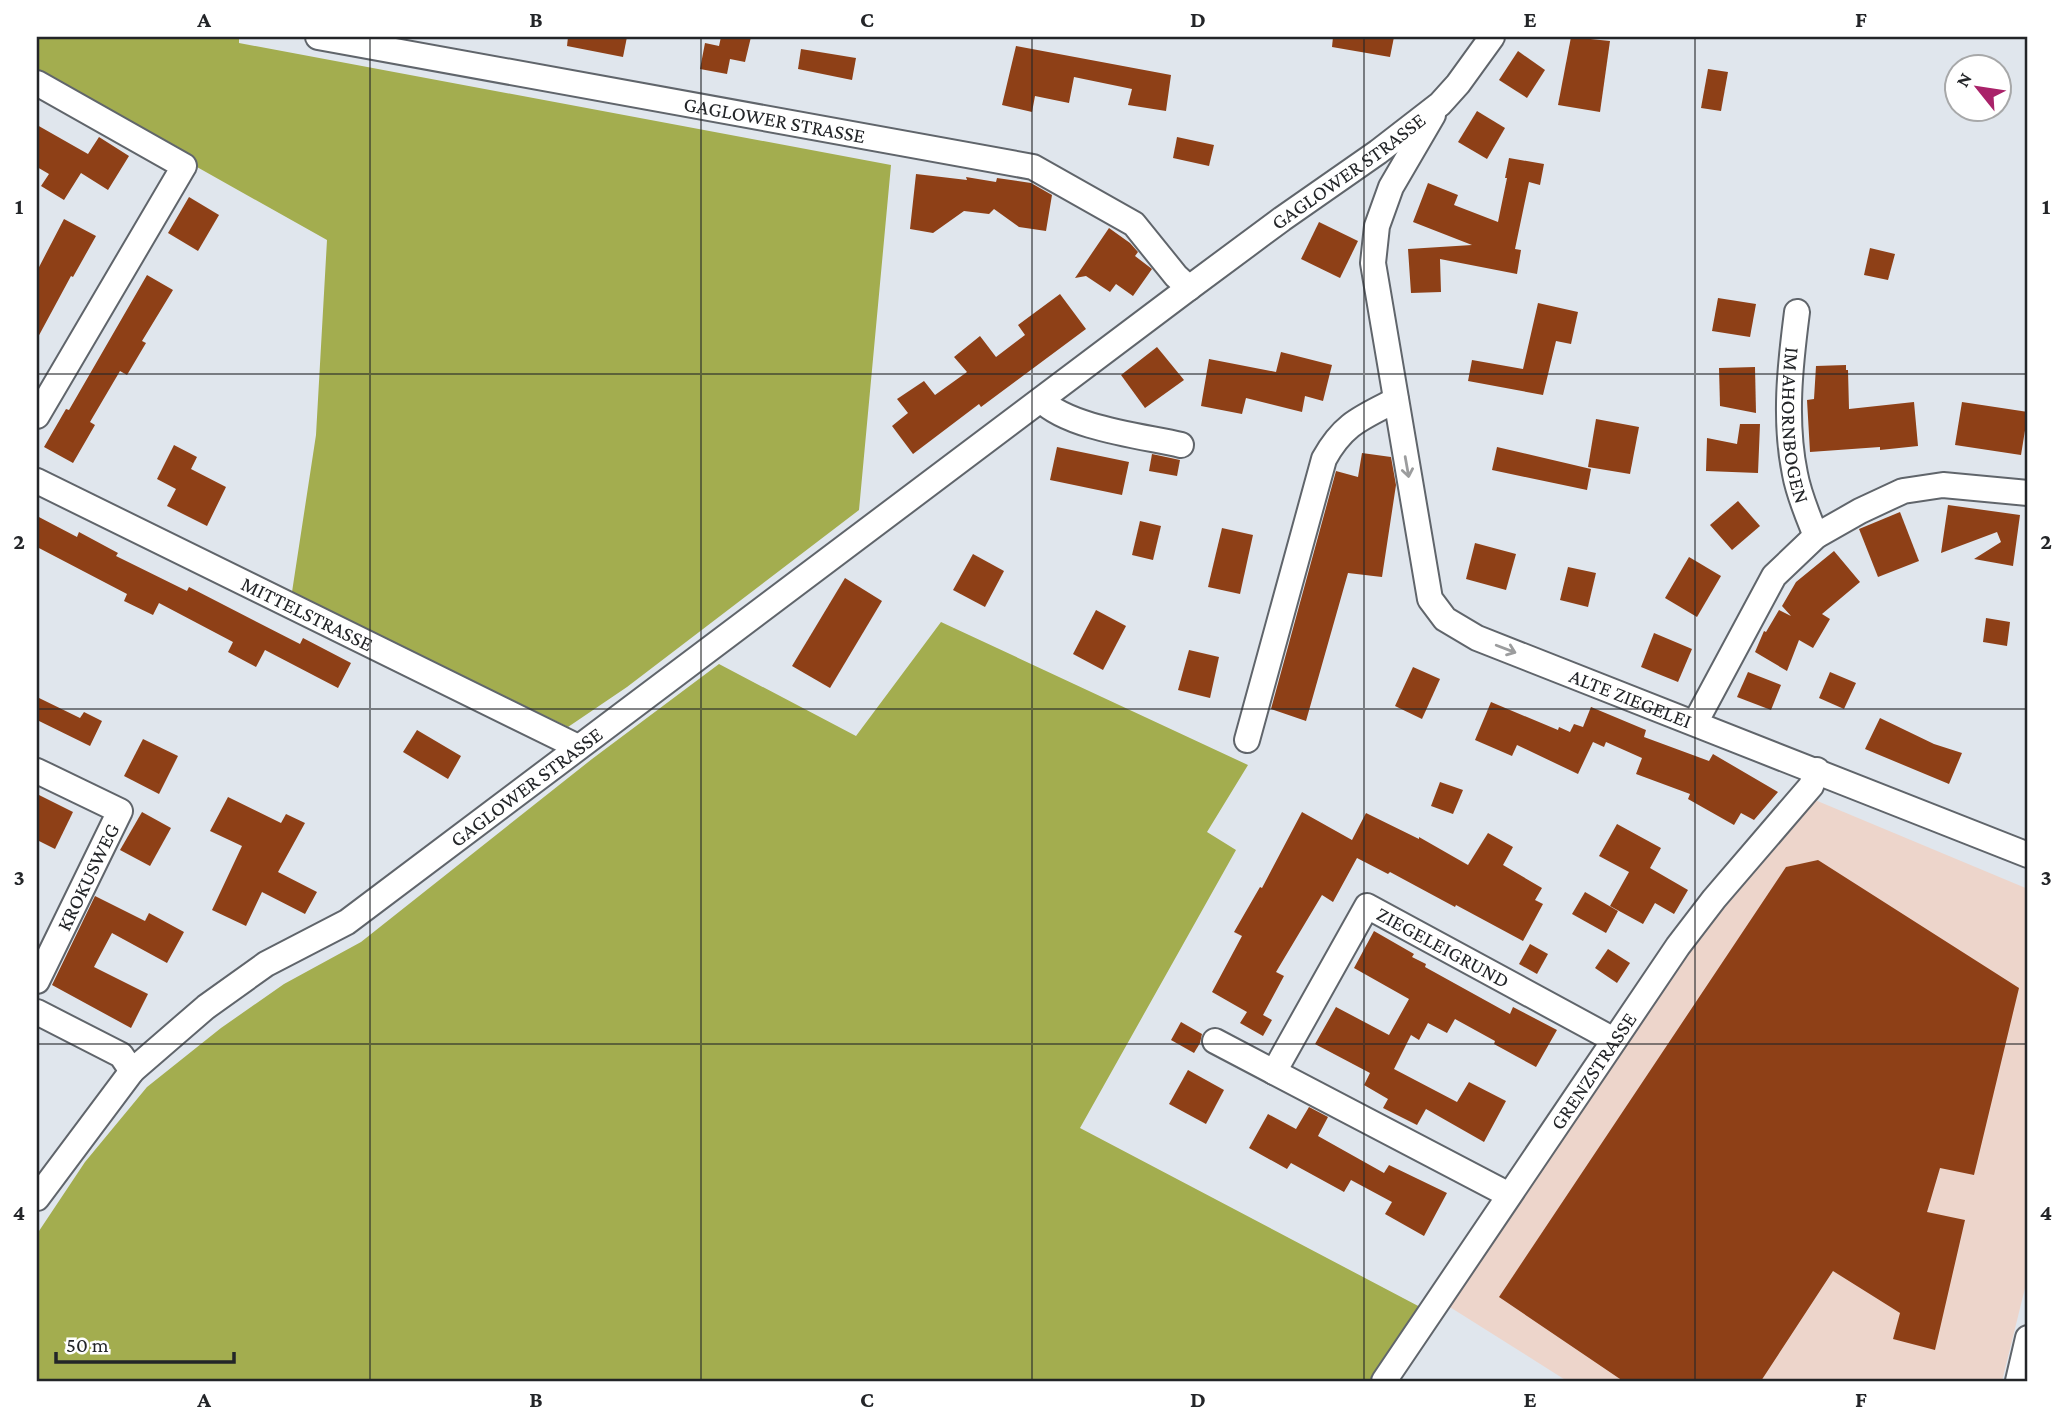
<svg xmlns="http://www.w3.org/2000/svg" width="2065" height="1418" font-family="'Crimson Pro',serif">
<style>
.commercial{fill:#edd5cb}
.forest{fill:#a3ad4f}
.building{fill:#8e4017}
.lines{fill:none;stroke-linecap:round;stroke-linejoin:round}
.minor-casing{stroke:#60656b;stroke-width:28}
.minor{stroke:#fff;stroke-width:24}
.oneway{stroke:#9c9d9e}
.grid{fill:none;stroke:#232528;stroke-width:2;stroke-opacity:0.55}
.labels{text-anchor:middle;stroke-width:7;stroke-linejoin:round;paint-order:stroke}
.street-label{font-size:21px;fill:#232528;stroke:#fff}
.neatline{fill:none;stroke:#232528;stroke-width:2.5}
.grid-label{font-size:23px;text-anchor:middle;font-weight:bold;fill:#232528}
</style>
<rect width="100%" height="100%" fill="#e0e6ed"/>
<path class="commercial" d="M1815,800L2028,889V1276L2002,1381H1567L1445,1304L1683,951Z"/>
<g class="forest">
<path d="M37,37H239V43L891,165L859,510L627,687L568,727L292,592L316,435L327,240L197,167L178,147L37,71Z"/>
<path d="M941,622L1248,765L1207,832L1236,850L1080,1128L1422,1308L1373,1381H37V1234L85,1162L147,1087L221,1028L284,984L361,942L592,759L719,664L856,736Z"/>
</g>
<g class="building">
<path d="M568,37H627L623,57L567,46Z"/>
<path d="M721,37H751L745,62L730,59L727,74L700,69L705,43L719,46Z"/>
<path d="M1333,37H1394L1390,57L1332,47Z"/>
<path d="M1571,37L1610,41L1600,112L1558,105Z"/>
<path d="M1016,46L1171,75L1166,111L1128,105L1132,89L1074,77L1069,103L1035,96L1032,112L1002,105Z"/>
<path d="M801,49L856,58L852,80L798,69Z"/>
<path d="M1518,51L1545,70L1527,98L1499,80Z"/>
<path d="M1708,69L1728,72L1721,111L1701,108Z"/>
<path d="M1477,111L1505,128L1487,159L1458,142Z"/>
<path d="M37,125L88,154L99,137L129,156L108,190L81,173L64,200L41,186L49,174L37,167Z"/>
<path d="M1177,137L1214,145L1209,166L1173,158Z"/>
<path d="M1509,158L1544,164L1540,185L1529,182L1515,249L1521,250L1517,274L1440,259L1441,292L1411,293L1408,249L1472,245L1413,222L1428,183L1458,195L1454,205L1498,222L1507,178H1505Z"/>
<path d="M916,174L967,180L966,177L996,182L997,178L1031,183L1052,195L1046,231L1019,227L994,209L989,214L964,211L933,233L910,229Z"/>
<path d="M189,197L219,215L198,251L168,233Z"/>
<path d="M64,219L96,236L73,277L71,276L37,339V271Z"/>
<path d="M1319,222L1358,241L1340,278L1301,259Z"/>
<path d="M1109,228L1130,243L1138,252L1135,256L1152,269L1133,296L1116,284L1110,292L1086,276L1075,278Z"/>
<path d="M1870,248L1895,254L1888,280L1864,275Z"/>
<path d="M147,275L173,290L142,341L146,343L127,375L120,371L90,422L95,425L73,463L44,447L66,409L69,410Z"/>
<path d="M1060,294L1086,329L981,407L979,404L913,454L892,426L908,413L897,399L924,381L935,395L967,372L954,357L980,336L996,357L1025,335L1018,325Z"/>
<path d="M1718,298L1756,304L1750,337L1712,331Z"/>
<path d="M1538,303L1578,312L1571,344L1556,341L1543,395L1468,381L1472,360L1523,369Z"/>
<path d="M1157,347L1184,380L1145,408L1121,375Z"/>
<path d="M1281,352L1332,365L1323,401L1305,396L1302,412L1246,398L1242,414L1201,406L1209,359L1276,372Z"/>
<path d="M1846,365V370H1848L1849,409L1914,402L1918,446L1880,450V447L1810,452L1807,400L1814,399L1816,366Z"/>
<path d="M1755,367L1756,413L1720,406L1719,368Z"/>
<path d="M1962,402L2028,412L2021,455L1955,445Z"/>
<path d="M1596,419L1639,427L1630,474L1588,467Z"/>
<path d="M1740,424H1760L1758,473L1706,471L1707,438L1737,444Z"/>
<path d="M174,445L197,457L191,469L226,487L207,526L167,506L176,489L157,479Z"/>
<path d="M1057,447L1129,462L1122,495L1050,480Z"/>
<path d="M1497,447L1591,469L1587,490L1492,470Z"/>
<path d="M1362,453L1391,457L1396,485L1382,577L1348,573L1306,721L1271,709L1336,471L1358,477Z"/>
<path d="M1152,454L1180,460L1177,476L1149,471Z"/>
<path d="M1738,501L1760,526L1732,550L1710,525Z"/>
<path d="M1948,505L2020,515L2013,566L1974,559L2001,542L1997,532L1941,553Z"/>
<path d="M1900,512L1919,561L1878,577L1859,529Z"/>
<path d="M37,516L77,537L79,532L118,553L116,556L187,591L189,587L300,644L303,638L351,663L338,688L265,650L256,667L228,652L233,642L159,603L153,615L124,601L127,594L37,547Z"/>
<path d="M1140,521L1161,526L1153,560L1132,555Z"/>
<path d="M1222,528L1253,535L1240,594L1208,587Z"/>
<path d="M1475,543L1516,554L1506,590L1466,579Z"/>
<path d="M1834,551L1860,582L1822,614L1830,619L1813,648L1799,640L1787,671L1755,652L1764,631L1766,632L1779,610L1791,616L1782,606L1796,582Z"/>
<path d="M973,554L1004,571L985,607L953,590Z"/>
<path d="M1689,557L1721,576L1697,617L1665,598Z"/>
<path d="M1568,567L1596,573L1588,607L1560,600Z"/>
<path d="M845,578L882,601L830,688L792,666Z"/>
<path d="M1096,610L1126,626L1103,670L1073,654Z"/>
<path d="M1986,618L2010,622L2007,646L1983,642Z"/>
<path d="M1654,633L1692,649L1678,682L1641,667Z"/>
<path d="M1189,650L1219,657L1210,698L1178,690Z"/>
<path d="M1413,667L1440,679L1422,719L1395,706Z"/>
<path d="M1748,672L1781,685L1771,710L1737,697Z"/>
<path d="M1830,672L1856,683L1844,709L1819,698Z"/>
<path d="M37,697L80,718L84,712L102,721L90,746L37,720Z"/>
<path d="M1491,702L1558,730L1559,727L1570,732L1574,724L1583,727L1591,707L1646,730L1644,737L1709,761L1713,754L1778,792L1754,820L1741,813L1734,825L1688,799L1690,794L1636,774L1642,758L1606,742L1604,747L1593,742L1578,774L1517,745L1512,756L1475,740Z"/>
<path d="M1880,718L1934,744L1962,753L1949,784L1865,749Z"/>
<path d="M417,730L461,756L448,779L403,752Z"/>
<path d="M143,739L178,756L159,794L124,776Z"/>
<path d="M1440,782L1463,790L1453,814L1431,806Z"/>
<path d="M37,794L73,812L55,849L37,840Z"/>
<path d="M228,797L281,823L286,814L305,823L278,872L317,892L305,914L262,892L246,926L212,910L242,846L210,831Z"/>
<path d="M142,812L171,828L150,866L120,850Z"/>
<path d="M1302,812L1352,840L1366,813L1419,839V837L1468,865L1488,833L1513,847L1503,865L1542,888L1535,900L1543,904L1523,941L1456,905L1455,907L1390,872L1388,874L1357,858L1333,902L1322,895L1276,972L1284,976L1263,1015L1272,1020L1263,1036L1240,1023L1247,1012L1212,992L1242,936L1234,932L1260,887L1262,888Z"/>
<path d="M1617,824L1661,848L1650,868L1688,890L1674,914L1655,903L1643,924L1610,906L1629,872L1599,856Z"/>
<path d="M1818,860L2019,988L1974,1175L1940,1168L1927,1212L1965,1220L1935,1350L1893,1339L1900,1313L1833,1271L1761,1381H1623L1499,1297L1786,867Z"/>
<path d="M1585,892L1618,911L1606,933L1572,914Z"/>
<path d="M95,896L145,921L149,913L184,932L167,963L112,933L94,967L148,994L131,1028L52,985Z"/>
<path d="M1374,931L1414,954L1412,957L1426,964L1425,967L1510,1014L1513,1007L1557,1030L1536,1067L1494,1044L1495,1041L1455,1019L1447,1033L1428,1023L1419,1040L1411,1035L1394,1069L1457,1102L1469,1082L1506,1101L1484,1142L1426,1109L1417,1125L1383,1108L1388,1099L1364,1085L1370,1073L1315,1044L1336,1007L1389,1035L1409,999L1354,968Z"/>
<path d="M1530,944L1548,954L1537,974L1519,964Z"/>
<path d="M1608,949L1630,963L1617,983L1595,968Z"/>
<path d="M1181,1022L1202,1034L1200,1043L1194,1053L1171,1040Z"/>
<path d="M1188,1070L1224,1090L1206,1124L1169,1104Z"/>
<path d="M1309,1107L1328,1117L1318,1136L1384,1173L1389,1165L1447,1193L1424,1236L1385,1214L1392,1202L1351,1180L1344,1192L1291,1163L1287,1169L1249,1148L1268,1114L1296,1129Z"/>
</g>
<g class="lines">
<g class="minor-casing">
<g id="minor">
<path id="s1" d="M318,37L1033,167L1134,224L1176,276L1189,288"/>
<path d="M37,83L184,166L37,416"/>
<path id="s2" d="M1433,115L1391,187L1377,226L1373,263L1430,599L1445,619L1477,638L2028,855"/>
<path id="s3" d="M1797,312C1790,366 1784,421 1795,474C1799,496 1808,516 1816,536"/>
<path d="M1041,400C1069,428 1142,436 1181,445"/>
<path id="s4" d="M37,481L578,747"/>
<path d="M1695,723L1774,576L1816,536L1860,511L1903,491L1943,485L2028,493"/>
<path d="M1247,740L1324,459C1343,424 1361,418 1396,400"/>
<path d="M37,771L120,811L37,981"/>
<path d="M37,1012L121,1055L132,1071"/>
<path d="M1215,1041L1274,1072"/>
<path id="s5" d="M1509,1195L1274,1072L1367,906L1614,1040"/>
<path id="s6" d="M37,1198L132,1071L206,1007L266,964L347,922L1189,288L1282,219L1378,152L1440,104L1458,84L1492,37"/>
<path id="s7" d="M1384,1381L1678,946L1714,899L1811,786L1817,770"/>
<path d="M2018,1381L2028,1338"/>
</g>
</g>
<use href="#minor" class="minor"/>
</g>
<defs><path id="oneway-shaft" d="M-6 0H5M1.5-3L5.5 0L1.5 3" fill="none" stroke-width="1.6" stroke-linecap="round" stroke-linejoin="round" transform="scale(1.75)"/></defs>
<g class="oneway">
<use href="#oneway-shaft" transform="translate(1407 467) rotate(80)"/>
<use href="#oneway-shaft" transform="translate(1506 649) rotate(21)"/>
</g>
<path class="grid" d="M370,37V1381M701,37V1381M1032,37V1381M1364,37V1381M1695,37V1381M37,374H2028M37,709H2028M37,1044H2028"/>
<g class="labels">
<g class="street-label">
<text dy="7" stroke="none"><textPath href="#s1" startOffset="464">GAGLOWER STRASSE</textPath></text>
<text dy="7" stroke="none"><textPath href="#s6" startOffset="1673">GAGLOWER STRASSE</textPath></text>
<text dy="7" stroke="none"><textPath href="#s3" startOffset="114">IM AHORNBOGEN</textPath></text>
<text dy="7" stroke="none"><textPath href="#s4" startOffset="301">MITTELSTRASSE</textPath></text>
<text dy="7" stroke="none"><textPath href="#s2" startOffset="730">ALTE ZIEGELEI</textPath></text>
<text dy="7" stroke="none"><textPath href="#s6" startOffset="646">GAGLOWER STRASSE</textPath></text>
<text transform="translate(88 877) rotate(-64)" y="7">KROKUSWEG</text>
<text dy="7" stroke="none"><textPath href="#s5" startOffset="542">ZIEGELEIGRUND</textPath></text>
<text dy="7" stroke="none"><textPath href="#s7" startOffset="374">GRENZSTRASSE</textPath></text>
</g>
</g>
<rect width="2065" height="1418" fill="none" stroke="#ffffff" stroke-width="77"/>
<g transform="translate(1978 88) rotate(300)"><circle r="33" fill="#ffffff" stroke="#a7a8a9" stroke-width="2"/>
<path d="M0-5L12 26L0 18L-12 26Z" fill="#a92269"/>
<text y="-10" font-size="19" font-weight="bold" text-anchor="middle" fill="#232528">N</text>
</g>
<path d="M56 1352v10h178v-10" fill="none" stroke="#232528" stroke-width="3.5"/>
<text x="66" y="1352" font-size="21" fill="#232528" stroke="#ffffff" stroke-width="5" paint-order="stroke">50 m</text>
<rect x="38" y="38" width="1988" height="1342" class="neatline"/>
<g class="grid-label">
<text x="204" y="27">A</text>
<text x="536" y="27">B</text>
<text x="867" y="27">C</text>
<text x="1198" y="27">D</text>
<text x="1530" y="27">E</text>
<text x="1861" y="27">F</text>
<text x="19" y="214">1</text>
<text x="2046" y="214">1</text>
<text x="19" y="549">2</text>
<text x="2046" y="549">2</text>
<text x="19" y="885">3</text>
<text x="2046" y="885">3</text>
<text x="19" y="1220">4</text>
<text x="2046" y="1220">4</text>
<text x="204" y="1407">A</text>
<text x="536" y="1407">B</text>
<text x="867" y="1407">C</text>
<text x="1198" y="1407">D</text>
<text x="1530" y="1407">E</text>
<text x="1861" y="1407">F</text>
</g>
</svg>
